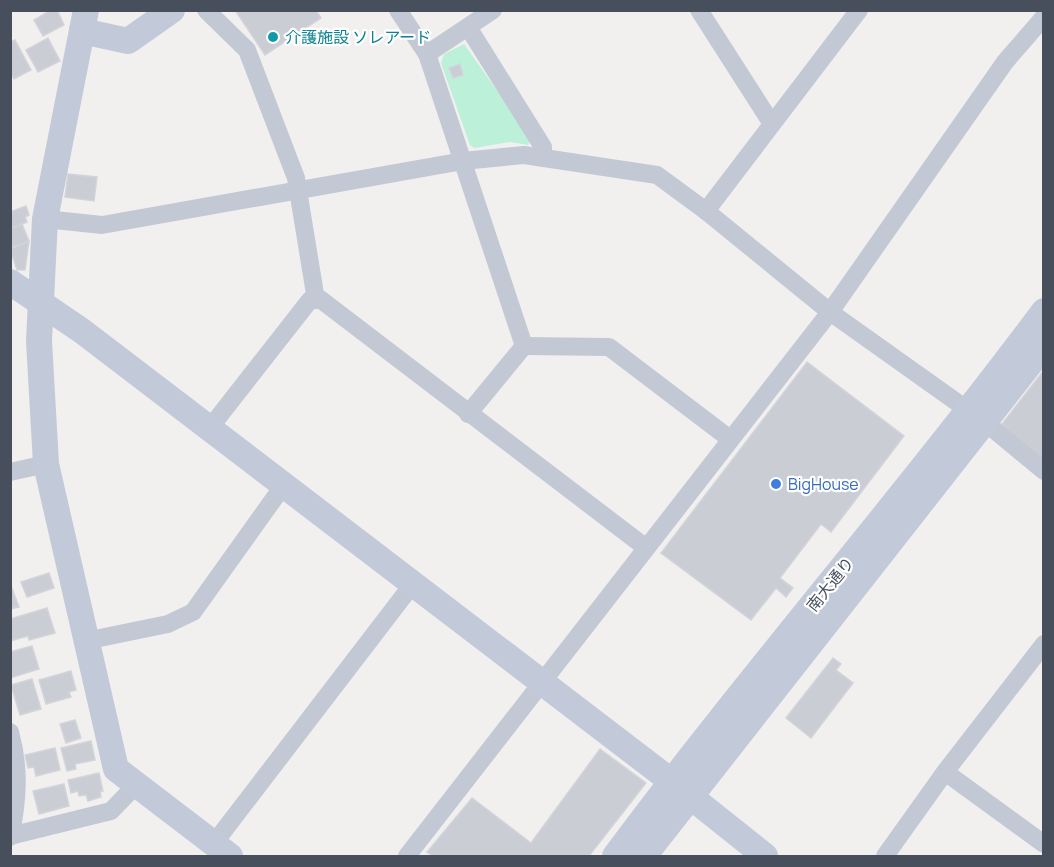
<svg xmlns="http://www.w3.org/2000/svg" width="1054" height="867" font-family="Manrope,'Noto Sans JP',sans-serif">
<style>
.green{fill:#bdf0d9}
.building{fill:#cbcdd5;stroke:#d3d4db;stroke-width:1.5}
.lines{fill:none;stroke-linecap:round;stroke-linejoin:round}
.street{stroke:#c3c9d4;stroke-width:18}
.secondary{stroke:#c2c9d8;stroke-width:26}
.culture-dot{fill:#0f9aa8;stroke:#fff;stroke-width:2}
.shop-dot{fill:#3f7fe0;stroke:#fff;stroke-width:2}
.labels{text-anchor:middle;stroke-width:4.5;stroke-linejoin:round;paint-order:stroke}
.culture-label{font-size:16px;fill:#0d838f;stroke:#fff;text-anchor:start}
.shop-label{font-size:16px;fill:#366cbe;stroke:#fff;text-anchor:start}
.street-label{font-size:16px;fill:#474f5d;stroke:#fff}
</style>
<rect width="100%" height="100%" fill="#f2f0ef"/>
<path class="green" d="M464,44L532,140L528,145L510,142L474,148L470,145L441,63L444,54Z"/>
<g class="building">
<path d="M51,10H57L64,25L43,36L34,20Z"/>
<path d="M235,10H316L321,18L265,55Z"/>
<path d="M48,38L60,61L38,72L26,50Z"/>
<path d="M15,40L31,70L14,79L10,72V42Z"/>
<path d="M460,64L463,75L453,78L449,68Z"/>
<path d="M68,174L97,177L94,201L65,197Z"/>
<path d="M26,206L29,215L25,217L27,222L10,229V212Z"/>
<path d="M22,224L29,241L10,248V229Z"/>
<path d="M29,241L25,270H17L10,249Z"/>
<path d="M807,362L904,436L831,532L821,524L780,578L793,588L786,597L776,588L751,620L661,553Z"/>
<path d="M1044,370V468L1002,424Z"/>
<path d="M49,573L54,588L27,597L21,582Z"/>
<path d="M10,583L19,607L10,609Z"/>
<path d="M47,608L55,633L29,640L28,636L10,641V619Z"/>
<path d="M32,646L39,669L10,678V652Z"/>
<path d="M833,658L841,664L836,670L853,683L811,738L786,718Z"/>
<path d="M71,671L76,690L69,692L71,697L46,704L39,680Z"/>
<path d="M32,679L41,709L20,715L11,685Z"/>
<path d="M75,720L81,738L66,743L60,724Z"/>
<path d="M91,741L95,760L75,764L76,769L67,771L61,748Z"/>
<path d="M55,748L60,770L36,776L34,767L28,768L25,755Z"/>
<path d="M600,749L646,783L589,856H433L427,852L472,798L531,843Z"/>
<path d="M99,773L103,791L100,792L101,797L88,801L86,795L79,796L78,791L71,793L68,780Z"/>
<path d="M64,784L69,806L39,814L33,791Z"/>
</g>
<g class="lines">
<g class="street">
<path d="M206,10L247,50L296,178L316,300"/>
<path d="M398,10L427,54L524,346L468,414"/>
<path d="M699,10L772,124"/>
<path d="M468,27L543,147V158"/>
<path d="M427,54L493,10"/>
<path d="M706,211L859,10"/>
<path d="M45,219L102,225L463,161L524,155L657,175L706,211L830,312L986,423L1044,471"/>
<path d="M524,346L609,347L730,439"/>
<path d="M209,429L310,300L320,299L645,547"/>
<path d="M10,472L46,464"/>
<path d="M85,641L168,624L193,612L283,486"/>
<path d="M10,732C20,768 18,801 10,837"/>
<path d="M945,772L1044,844"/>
<path d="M10,836L111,811L136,785"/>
<path d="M215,842L412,585"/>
<path d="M407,856L830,312L1005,62L1044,17"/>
<path d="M885,856L945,772L1044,644"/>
</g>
<g class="secondary">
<path d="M86,10L45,219L39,341L46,464L116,769L230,856"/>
<path d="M82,31L128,41L172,10"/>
<path d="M10,282L82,331L671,781L765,856"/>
<path d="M615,856C753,671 906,496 1044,311"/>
<path d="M644,856L1044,346"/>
</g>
</g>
<circle class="culture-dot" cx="273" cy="37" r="6"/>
<circle class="shop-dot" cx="776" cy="484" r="6"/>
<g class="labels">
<g class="culture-label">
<text x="285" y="43">介護施設 ソレアード</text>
</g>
<g class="shop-label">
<text x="788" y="490">BigHouse</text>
</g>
<g class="street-label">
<text transform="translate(830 584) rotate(-51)" y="6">南大通り</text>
</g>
</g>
<rect width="1054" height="867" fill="none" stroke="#474f5d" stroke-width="24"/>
</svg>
